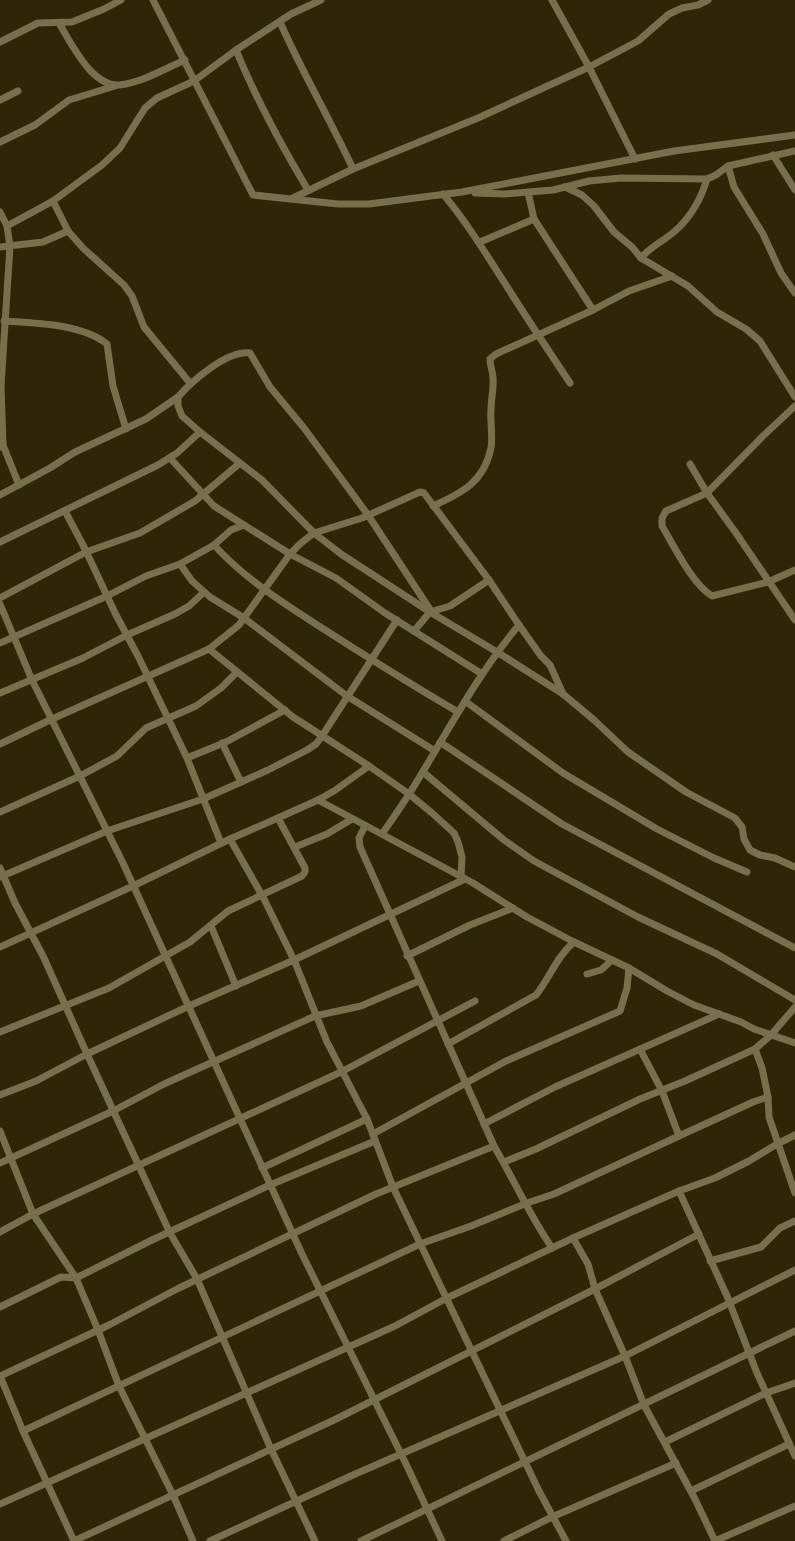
<svg xmlns="http://www.w3.org/2000/svg" width="795" height="1541" font-family="Rubik,sans-serif">
<style>
.lines{fill:none;stroke-linecap:round;stroke-linejoin:round}
.minor{stroke:#786f4d;stroke-width:7}
</style>
<rect width="100%" height="100%" fill="#2e2606"/>
<g class="lines">
<g class="minor">
<path d="M153,0L253,195L338,204H369L462,192L674,151L795,135"/>
<path d="M552,0L589,67L635,159"/>
<path d="M280,22C302,72 330,119 353,169"/>
<path d="M59,23C71,43 92,87 119,85C141,83 164,69 185,60"/>
<path d="M0,42L38,23L72,22L104,9L121,0"/>
<path d="M236,50C256,99 281,145 308,190"/>
<path d="M0,100L18,91"/>
<path d="M0,142L35,125L69,100L115,86"/>
<path d="M773,155L795,190"/>
<path d="M728,166L734,187L763,234L781,273L795,293"/>
<path d="M565,187L582,195L594,206L614,232L632,247L641,258L688,286L717,312L746,329L760,341L795,397"/>
<path d="M528,192L534,219L593,310"/>
<path d="M475,193L505,194L553,190L589,181L621,178L707,179L716,175L728,166L795,151"/>
<path d="M443,194C469,225 489,259 511,293C530,323 550,353 570,383"/>
<path d="M293,198L353,169L478,118L589,67L638,41L669,14L682,8L698,5L708,0"/>
<path d="M53,201L68,231L83,248L124,285L132,296L144,327L190,383"/>
<path d="M0,212L7,226"/>
<path d="M480,242L534,219"/>
<path d="M0,247L43,242L68,231"/>
<path d="M641,258C651,246 664,241 675,231C691,217 701,199 707,179"/>
<path d="M4,321C36,323 82,324 107,344L113,386L126,429"/>
<path d="M178,397C192,381 227,350 250,353L270,387L304,428L368,515L431,611"/>
<path d="M795,406L763,436L707,493L666,511L662,518V526C674,546 693,585 712,596L768,582L795,570"/>
<path d="M3,445L19,485"/>
<path d="M0,447L3,445L1,386L10,246L7,226L53,201L102,165L120,148L145,108L157,98L194,81L236,50L291,14L321,0"/>
<path d="M170,458L214,506L290,554L336,578L385,613L482,674"/>
<path d="M690,464L707,493L736,533L795,620"/>
<path d="M0,495L50,468L75,452L146,419L178,397V406L182,416L200,432L262,480L314,533L341,554L430,612L497,652L563,694L594,720L628,752L686,792L735,818L742,827L744,839L750,850L760,855L775,858L795,867"/>
<path d="M433,506C462,493 484,482 491,448C493,436 490,422 491,409C491,399 494,389 493,378C493,372 490,366 490,359L496,354L593,310L629,291L672,276"/>
<path d="M65,511L85,549L116,615L138,656L187,758L221,843"/>
<path d="M0,542L158,465L177,453L200,432"/>
<path d="M214,545C245,579 283,603 322,628C367,657 412,685 458,712"/>
<path d="M180,564L192,581L210,597L244,618L347,696L435,751"/>
<path d="M0,598L86,552L140,533L195,501L240,463"/>
<path d="M0,604L32,680L123,863L302,1254L407,1466L442,1541"/>
<path d="M414,631L430,612L450,606L489,580"/>
<path d="M0,643L107,596L146,576L180,564L214,545L231,530L244,525"/>
<path d="M209,649L293,717L369,766L409,794L432,813L454,833L458,842L462,857L461,877"/>
<path d="M0,693L83,658L127,635L175,614L189,606L204,592"/>
<path d="M465,701L563,773L657,829L714,858L747,872"/>
<path d="M440,742L562,824L795,948"/>
<path d="M222,743L241,782"/>
<path d="M0,744L52,719L209,649L239,625L290,554L301,543L314,533L362,518L420,492L424,493L489,580L519,625"/>
<path d="M187,758L226,742L285,710"/>
<path d="M423,772L504,840L534,861L638,917L717,954L795,1000"/>
<path d="M318,800L473,883L527,917L574,942L629,968L667,991L694,1005L741,1022L754,1029L795,1043"/>
<path d="M0,812L80,776L117,756L146,728L196,706L221,688L237,672"/>
<path d="M365,826L359,838L360,847L494,1146C514,1180 530,1216 552,1248"/>
<path d="M382,834C396,814 410,794 422,773C453,722 480,671 519,625L541,656L550,665L563,694"/>
<path d="M230,839L264,899L294,960L327,1042L367,1119L393,1187L539,1491L566,1541"/>
<path d="M295,847L327,834L352,819"/>
<path d="M0,868L15,903L44,958L87,1054L170,1233L197,1279L271,1449L315,1541"/>
<path d="M0,877L107,831L203,799L268,770L307,750L316,744L322,736L397,620"/>
<path d="M211,926L236,986"/>
<path d="M0,947L133,886L230,839L278,818L318,800L334,791L369,766"/>
<path d="M407,956L470,925L513,908"/>
<path d="M587,974L601,970L612,960"/>
<path d="M795,1007L771,1035L755,1049L762,1068L768,1097L769,1117L795,1193"/>
<path d="M0,1032L109,988L190,942L228,911L302,876L305,872V868L278,818"/>
<path d="M448,1044L536,995C550,978 556,957 574,942"/>
<path d="M640,1049L662,1091L679,1136"/>
<path d="M0,1095L36,1081L87,1054L189,1006L294,960L465,879"/>
<path d="M484,1124L555,1087L719,1014"/>
<path d="M0,1131L33,1214L76,1278L98,1330L119,1386L173,1495L193,1541"/>
<path d="M373,1134L506,1061L620,1011L627,988L629,968"/>
<path d="M504,1162L536,1149L640,1099L685,1081L755,1049"/>
<path d="M0,1163L113,1111L164,1084L315,1016L361,1006L419,981"/>
<path d="M262,1168L367,1119"/>
<path d="M679,1191L727,1296L757,1373L795,1456"/>
<path d="M0,1232L33,1214L341,1072L475,1001"/>
<path d="M573,1238L588,1264L595,1289L625,1356L644,1405L695,1499L715,1541"/>
<path d="M710,1261L761,1247L780,1228L795,1221"/>
<path d="M0,1307L61,1277L76,1278L152,1240L270,1185L375,1141"/>
<path d="M0,1376L109,1325L177,1289L376,1194L494,1146"/>
<path d="M0,1376L23,1431L74,1541"/>
<path d="M23,1431L420,1244L471,1226L527,1203L554,1194L679,1136L753,1102L768,1097"/>
<path d="M665,1442L766,1393L795,1383"/>
<path d="M691,1491L789,1444"/>
<path d="M0,1504L395,1326L447,1298L573,1238L679,1191L715,1178L749,1161L777,1144L795,1135"/>
<path d="M74,1541L334,1420L595,1289L699,1234"/>
<path d="M210,1541L353,1475L625,1356L795,1270"/>
<path d="M361,1541L795,1331"/>
<path d="M504,1541L552,1517L676,1463"/>
<path d="M715,1541L795,1506"/>
</g>
</g>
</svg>
